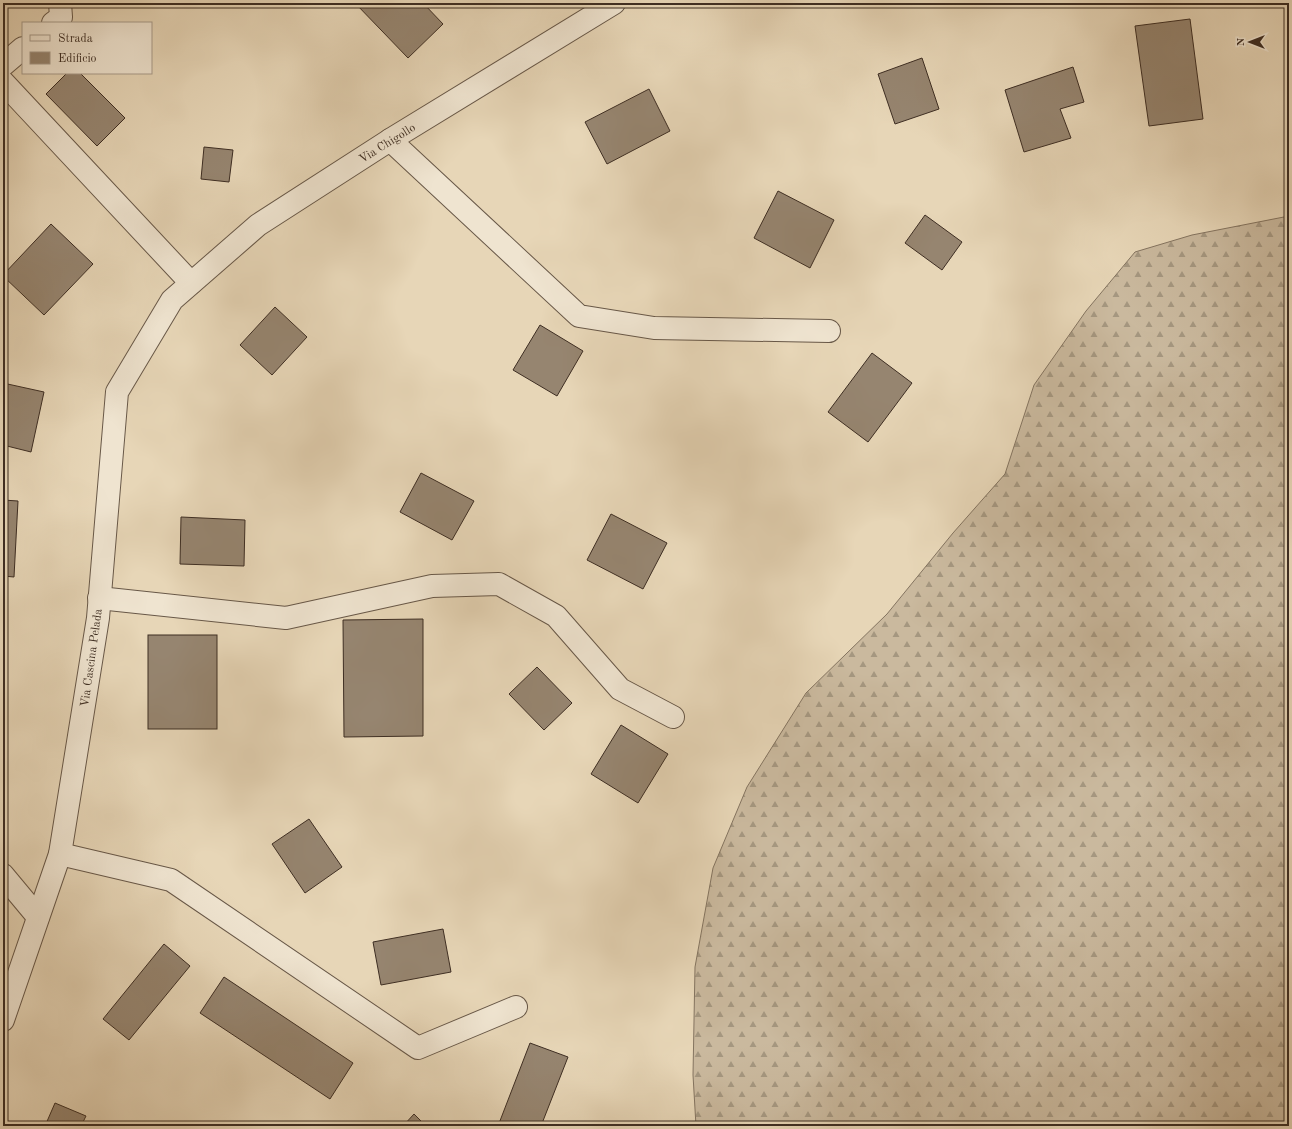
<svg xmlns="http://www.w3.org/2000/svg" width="1292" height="1129" font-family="'Old Standard TT',serif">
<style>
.forest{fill:url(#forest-firs);stroke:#847460}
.building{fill:#968570;stroke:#3e2e23}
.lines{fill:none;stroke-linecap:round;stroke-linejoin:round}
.minor-casing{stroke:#685848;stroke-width:24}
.minor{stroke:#efe4d0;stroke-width:22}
.labels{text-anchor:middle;stroke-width:3;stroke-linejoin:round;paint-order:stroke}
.street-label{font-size:12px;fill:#3e2e23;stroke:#efe4d0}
</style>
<defs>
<pattern id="forest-firs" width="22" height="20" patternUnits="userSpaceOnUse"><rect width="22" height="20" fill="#cab99e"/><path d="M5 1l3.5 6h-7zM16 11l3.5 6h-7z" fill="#a59780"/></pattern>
</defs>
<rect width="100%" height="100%" fill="#e7d6b7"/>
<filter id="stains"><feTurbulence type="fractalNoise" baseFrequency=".005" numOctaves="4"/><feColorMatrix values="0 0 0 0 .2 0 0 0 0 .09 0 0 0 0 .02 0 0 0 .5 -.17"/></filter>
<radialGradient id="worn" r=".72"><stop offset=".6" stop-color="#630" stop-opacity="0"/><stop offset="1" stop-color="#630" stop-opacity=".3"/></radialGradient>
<path class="forest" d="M1289,216V1126H696L693,1075L695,967L713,868L747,787L806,693L887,614L953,533L1005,474L1034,385L1086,311L1135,252L1192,235Z"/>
<g class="building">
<path d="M355,3H423L443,24L408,58Z"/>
<path d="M1190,19L1203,119L1149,126L1135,26Z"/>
<path d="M922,58L939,109L895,124L878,74Z"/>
<path d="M1073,67L1084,102L1060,109L1071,138L1024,152L1005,90Z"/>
<path d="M67,73H80L125,118L97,146L46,94Z"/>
<path d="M649,89L670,131L607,164L585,122Z"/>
<path d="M204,147L233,150L229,182L201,179Z"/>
<path d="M778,191L834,220L810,268L754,238Z"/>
<path d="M925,215L962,242L942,270L905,243Z"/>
<path d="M51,224L93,264L44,315L3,276V275Z"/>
<path d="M275,307L307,337L272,375L240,345Z"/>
<path d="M540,325L583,351L557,396L513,370Z"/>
<path d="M872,353L912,383L868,442L828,412Z"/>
<path d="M3,383L44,392L31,452L3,445Z"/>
<path d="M421,473L474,501L452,540L400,512Z"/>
<path d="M3,500L18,501L14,577L3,576Z"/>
<path d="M611,514L667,543L643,589L587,560Z"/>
<path d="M181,517L245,520L244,566L180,564Z"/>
<path d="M3,608H6L3,641Z"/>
<path d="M423,619V736L344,737L343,620Z"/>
<rect x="148" y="635" width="69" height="94"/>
<path d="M537,667L572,703L544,730L509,694Z"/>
<path d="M621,725L668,754L638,803L591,774Z"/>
<path d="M309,819L342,867L305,893L272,844Z"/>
<path d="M443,929L451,972L381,985L373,942Z"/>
<path d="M164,944L190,966L129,1040L103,1019Z"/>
<path d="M224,977L353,1063L330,1099L200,1013Z"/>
<path d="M530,1043L568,1057L541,1126H498Z"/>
<path d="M55,1103L86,1116L81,1126H45Z"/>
<path d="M414,1114L426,1126H403Z"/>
</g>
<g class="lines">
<g class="minor-casing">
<g id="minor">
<path d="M53,23L61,17L60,3"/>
<path d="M3,65L23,48"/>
<path d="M3,82L191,283"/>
<path d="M390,140L579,316L654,328L829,331"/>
<path d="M99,598L286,618L432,586L499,584L556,616L620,689L673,717"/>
<path d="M60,854L171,880L418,1048L516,1007"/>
<path d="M3,875L38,917"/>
<path d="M3,1020L60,854L98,618L117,392L172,300L258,225L390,140L614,3"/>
</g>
</g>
<use href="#minor" class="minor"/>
</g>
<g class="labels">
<g class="street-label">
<text transform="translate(387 143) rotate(-32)" y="4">Via Chigollo</text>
<text transform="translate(91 658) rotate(-82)" y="4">Via Cascina Pelada</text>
</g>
</g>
<rect width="1292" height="1129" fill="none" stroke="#e7d6b7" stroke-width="16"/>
<rect x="4" y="4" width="1284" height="1121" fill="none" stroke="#3e2e23" stroke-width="2"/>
<rect x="8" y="8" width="1276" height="1113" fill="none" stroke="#3e2e23"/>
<rect x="22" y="22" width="130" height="52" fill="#efe4d0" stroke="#a89b8b"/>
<rect x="30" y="35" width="20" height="6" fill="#efe4d0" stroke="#a89b8b"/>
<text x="58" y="42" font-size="12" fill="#3e2e23">Strada</text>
<rect x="30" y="52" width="20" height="12" fill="#968570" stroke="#a89b8b"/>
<text x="58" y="62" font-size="12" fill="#3e2e23">Edificio</text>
<g transform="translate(1250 42) rotate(270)" stroke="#efe4d0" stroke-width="3" paint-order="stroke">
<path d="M0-3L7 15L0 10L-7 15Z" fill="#3e2e23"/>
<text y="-6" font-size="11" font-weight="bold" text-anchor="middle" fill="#3e2e23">N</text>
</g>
<rect width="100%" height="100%" filter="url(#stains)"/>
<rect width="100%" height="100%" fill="url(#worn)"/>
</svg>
